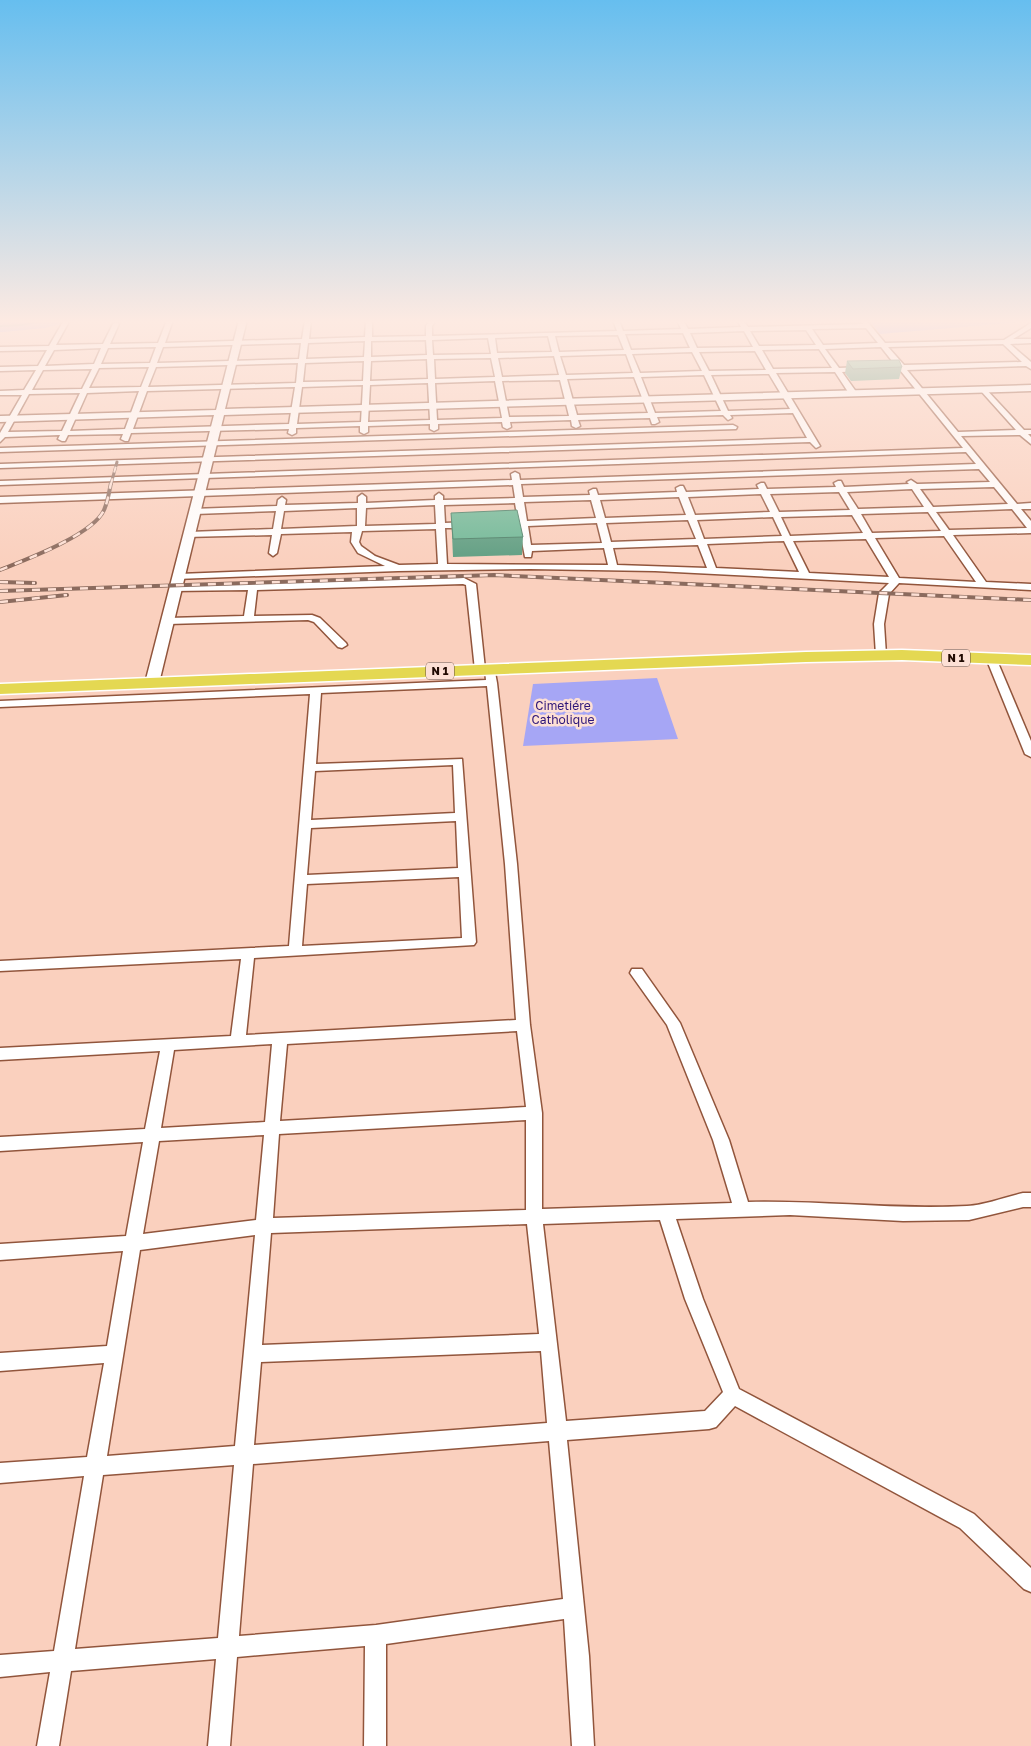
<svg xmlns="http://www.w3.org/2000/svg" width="1031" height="1746" font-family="'Golos Text',sans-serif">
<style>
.green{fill:#a6a6f5}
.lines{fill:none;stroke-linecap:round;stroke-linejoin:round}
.stream{stroke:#3992af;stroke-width:2}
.minor-casing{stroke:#91553c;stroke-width:3}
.tertiary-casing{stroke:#91553c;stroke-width:3}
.trunk-casing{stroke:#fff;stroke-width:3}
.minor{fill:#fff;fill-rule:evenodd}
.tertiary{fill:#fff;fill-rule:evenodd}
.trunk{fill:#e4d852;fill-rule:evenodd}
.rail-far1-casing{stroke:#8b6b5e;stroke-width:3}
.rail-casing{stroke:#8b6b5e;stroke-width:4}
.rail-far1{stroke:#fde0d5;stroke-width:2;stroke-dasharray:6;stroke-linecap:butt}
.rail{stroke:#fde0d5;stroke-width:2.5;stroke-dasharray:8;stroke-linecap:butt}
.wall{fill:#619f83}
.building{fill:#71b998;stroke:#4f826a}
.labels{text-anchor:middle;stroke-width:5;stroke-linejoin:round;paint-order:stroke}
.shield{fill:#fde0d5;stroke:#634a41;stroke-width:1}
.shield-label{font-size:11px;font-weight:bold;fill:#210a02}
.park-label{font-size:12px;fill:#2c1478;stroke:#fde0d5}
</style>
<rect width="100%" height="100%" fill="#fad0be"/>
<g class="green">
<path d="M0,320H77L45,328L3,332H0Z"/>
<path d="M869,320H1018L1020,322L880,334Z"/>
<path d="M657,678L678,739L523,746L533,684Z"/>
</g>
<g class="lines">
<path class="stream" d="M0,326L21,325L47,320"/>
<g class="minor-casing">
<g id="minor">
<path d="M64,320H70L56,345L103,344L113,324L116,322L119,324L110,344L158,343L167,320H173L165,343L302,339L305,320H311L309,339L365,337L366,320H372V337L426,336V326L430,320H436L432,326V336L617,331L613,320H619L623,331L681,329L677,320H683L688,329L741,327L737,320H743L748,327L863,324L860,320H866L885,343L1004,340L1031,323V328L1013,339H1031V343L1010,344L1031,362V369L1026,366L907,370L958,432L1016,430L981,391V387H984L1024,430H1031V434H1028L1031,437V444L1020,435L961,436L1017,504L1031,503V509H1021L1031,521V533L953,535L986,582L1031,584V590L899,583L889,594L884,624L886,655L881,658L876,655L874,624L879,593L889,583L655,571L530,569L398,571L176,579V575L179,574L385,566L358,553L351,542L352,532L281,534L277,553L273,556L269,553L272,535L186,537L185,535L189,532L273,529L276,511L195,514L192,513V509L277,506L278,500L282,497L286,500L285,505L358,503V497L362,494L366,497V503L435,500V496L439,493L443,496V500L515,498L513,485L0,503V497L512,480L511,474L515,472L519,474L520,480L976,464L966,452L0,485V481L963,448L900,370L884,369V367L896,366L881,347L825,349L839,368L861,367L864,369L861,371L842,372L857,393L856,395H850L835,372L776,373L820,446L816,448L810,442L0,468V464L807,438L793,413L730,415L732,418L728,420L723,415L657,417L659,422L655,424H652L650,418L578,420L580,426L576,428L572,426L571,420L510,422L511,427L507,429L503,427L502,422L438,424V429L434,431L430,429V424L368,426V432L364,434L360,432V426L296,428V433L292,435L288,433L289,429L131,433L128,441H125L121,439L123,434L68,435L65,441H62L58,439L60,435L5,437L0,442V433L22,395H0V391L24,390L36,370L0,371V367L38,366L47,350L0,351V347L49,346ZM866,328L878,343L823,345L812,329ZM806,330L816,345L759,346L750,331ZM744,331L753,347L697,348L690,333ZM683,333L690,348L631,350L625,334ZM618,335L624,350L559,352L555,336ZM548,336L552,352L497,353L495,338ZM488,338L491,354L433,355L432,340ZM426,340L427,355L371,357V341ZM365,341L364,357L306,359L308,343ZM301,343L299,359L157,363L163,347ZM1003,344L1022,362L904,365L888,347ZM156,347L150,363L101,364L108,348ZM101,348L94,364L45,366L54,350ZM819,349L832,368L773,369L762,350ZM755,351L766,370L709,371L699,352ZM692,352L702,371L640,373L632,354ZM626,354L633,373L566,375L560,356ZM554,356L559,375L502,377L498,358ZM491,358L495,377L435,379L434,359ZM427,359L428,379L370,381L371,361ZM364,361L363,381L303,382L305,363ZM298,363L296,383L148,387L156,367ZM149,367L141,387L89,388L99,368ZM92,369L82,389L32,390L43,370ZM769,374L790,409L728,411L711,375ZM704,375L721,411L655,413L641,377ZM634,377L648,413L577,415L567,379ZM560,380L569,416L509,417L502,381ZM495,381L502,418L437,420L435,383ZM428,383L430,420L368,422L370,385ZM363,385L361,422L297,424L302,387ZM295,387L289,424L133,429L147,391ZM139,391L125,429L70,431L87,393ZM80,393L62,431L8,432L29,394ZM979,469L990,482L917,484L911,480L907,482L909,484L844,487L841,481H838L834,483L836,487L767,489L764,483H761L757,485L759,489L686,492L683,486H680L676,488L677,492L598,495L596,489H593L589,491L590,495L523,497L521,484ZM994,487L1008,504L933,507L920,489ZM912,489L924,507L858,509L847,492ZM839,492L850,510L779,512L770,494ZM761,494L770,512L695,515L688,497ZM679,497L686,515L605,518L600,500ZM591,500L596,518L527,521L524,502ZM515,503L518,521H504L500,524L504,527L519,526L525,557H531L532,551L604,548L608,565L447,564L445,528H469L473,525L469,522L445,523L444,505ZM435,505L436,524L365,526L366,508ZM357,508V526L281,529L284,511ZM1012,509L1027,528L949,530L936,512ZM928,512L941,531L872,533L861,514ZM852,515L863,533L790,536L781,517ZM773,517L782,536L704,539L697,520ZM688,520L696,539L611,542L606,523ZM597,523L602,543L531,545L528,526ZM436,529L438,564L399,565L375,556L361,546L359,542L362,531ZM944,536L976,582L899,578L875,538ZM866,539L889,577L809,573L793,541ZM784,541L799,572L716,568L707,544ZM698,545L707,568L617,565L613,548Z"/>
<path d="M733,425L737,427L736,429L0,452V448Z"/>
<path d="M464,578L476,584L485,669L490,666L494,667L497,683L517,864L530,1025L542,1113V1209L732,1203L713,1140L667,1025L630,973L632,969H642L680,1023L729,1140L748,1202C821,1200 894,1210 967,1206C985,1205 1005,1197 1023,1193H1031V1207H1023L969,1220L903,1221L790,1215L676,1219L703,1299L739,1389L974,1514L1031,1568V1592L1024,1589L960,1528L735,1406L716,1427L709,1429L567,1440L589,1656L594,1746H572L564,1619L386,1644V1746H364L365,1646L237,1657L230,1746H208L216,1659L71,1671L59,1746H37L50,1672L0,1677V1655L54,1651L84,1476L0,1483V1463L87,1457L104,1363L0,1371V1353L107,1346L123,1251L0,1260V1244L126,1236L143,1142L0,1151V1137L145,1129L160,1051L0,1060V1048L231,1036L241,959L0,971V961L289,946L310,694L0,707V701L486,680L485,670L480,673L475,670L466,585L463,584L257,590L254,616L312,615L320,618L346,643L347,645L342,648L338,647L314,622L308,620L168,624L163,621L168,618L244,616L248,590L173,591L171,589L176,586ZM487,686L505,864L516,1020L246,1035L254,958L474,945L476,942L462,759L316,764L321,693ZM453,765L455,813L311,820L315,771ZM456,821L458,868L307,875L311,828ZM459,877L462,938L302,946L307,884ZM517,1031L526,1107L280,1121L287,1044ZM272,1044L265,1122L161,1128L174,1050ZM526,1120V1210L273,1218L279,1134ZM264,1135L256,1220L143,1234L159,1141ZM660,1220L685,1299L723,1392L705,1411L566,1421L543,1224ZM527,1224L539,1334L262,1345L271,1233ZM255,1235L235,1446L107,1456L140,1250ZM541,1351L547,1423L254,1445L261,1362ZM549,1441L563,1599L376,1625L239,1636L253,1464ZM234,1465L218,1638L75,1649L103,1475Z"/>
<path d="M991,655L996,658L1031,741V757L1025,754L986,658Z"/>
</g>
</g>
<g class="tertiary-casing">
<path id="tertiary" d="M239,320H247L225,409L1031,385V391L224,415L159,683L152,687L145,683L214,415L0,422V416L216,410Z"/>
</g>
<g class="trunk-casing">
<path id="trunk" d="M902,650L1031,655V665L902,660L806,662L0,694V684L806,652Z"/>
</g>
<use href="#minor" class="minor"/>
<use href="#tertiary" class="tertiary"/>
<use href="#trunk" class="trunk"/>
<g class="rail-far1-casing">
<path id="rail-far1" d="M111,484L117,462"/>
</g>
<g class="rail-casing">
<g id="rail">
<path d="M0,570C25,560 93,535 104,510C108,501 109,492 111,483"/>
<path d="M0,582L35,583"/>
<path d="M0,591L494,575L1031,600"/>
<path d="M0,602L67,595"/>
</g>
</g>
<use href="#rail-far1" class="rail-far1"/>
<use href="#rail" class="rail"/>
</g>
<g class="wall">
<path d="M847,361L902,367L899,379L851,381L845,373Z"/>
<path d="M451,513L523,537L522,555L453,557Z"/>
</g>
<g class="building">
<path d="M899,360L902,367L853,369L847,361Z"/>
<path d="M517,510L523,537L453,539L451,513Z"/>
</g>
<linearGradient id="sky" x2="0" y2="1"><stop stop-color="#66beef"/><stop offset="0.57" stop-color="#fdeae2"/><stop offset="1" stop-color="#fdeae2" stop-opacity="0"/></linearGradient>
<rect width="1031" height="564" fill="url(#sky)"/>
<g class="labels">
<g class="shield">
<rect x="942" y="649.5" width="28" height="17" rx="4"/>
<rect x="426" y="662.5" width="28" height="17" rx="4"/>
</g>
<g class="shield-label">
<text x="956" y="662">N 1</text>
<text x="440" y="675">N 1</text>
</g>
<g class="park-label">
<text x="563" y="710">Cimetiére<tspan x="563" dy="14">Catholique</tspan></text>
</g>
</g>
</svg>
